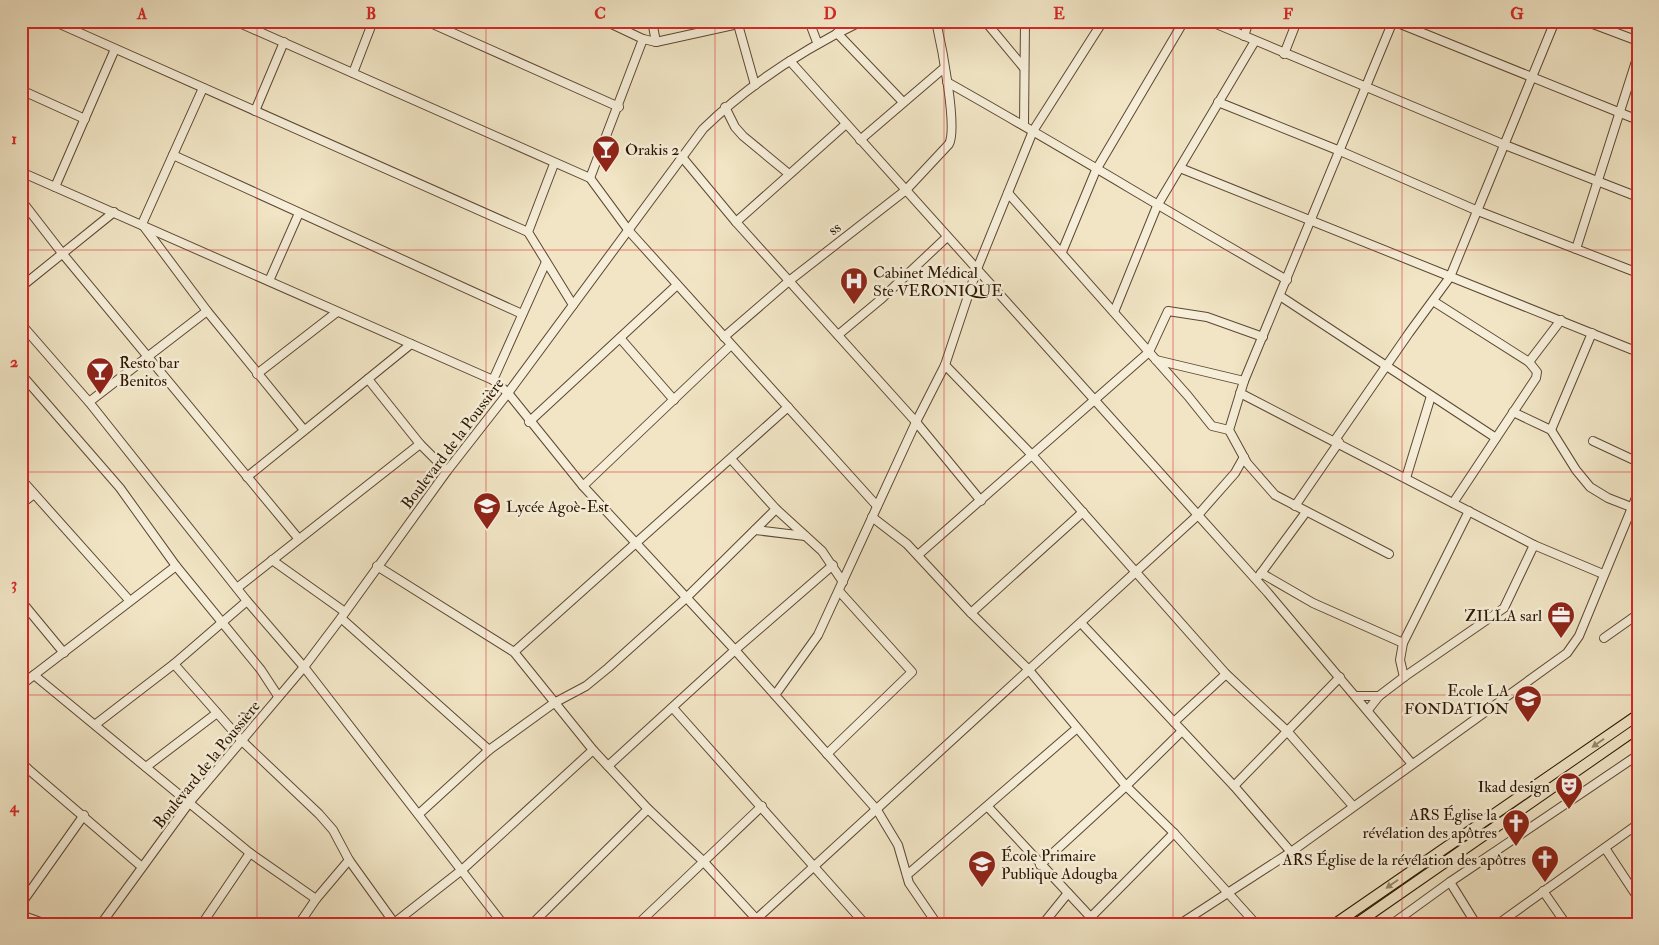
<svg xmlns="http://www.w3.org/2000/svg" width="1659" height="945" font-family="'IM FELL Double Pica',serif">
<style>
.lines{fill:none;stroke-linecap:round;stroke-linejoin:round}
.minor-casing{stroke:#5c4831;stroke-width:10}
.major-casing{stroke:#2a1400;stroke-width:12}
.minor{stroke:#f6eed9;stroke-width:8}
.major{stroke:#f1e5c5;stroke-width:10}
.oneway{fill:#97876c}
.grid{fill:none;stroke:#d62828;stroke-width:1;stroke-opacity:0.55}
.labels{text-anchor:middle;stroke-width:5;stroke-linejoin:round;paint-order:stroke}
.poi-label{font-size:16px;fill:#2a1400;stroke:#f6eed9;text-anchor:start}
.street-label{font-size:16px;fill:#2a1400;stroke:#f6eed9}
.neatline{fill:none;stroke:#d62828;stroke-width:2}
.grid-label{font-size:16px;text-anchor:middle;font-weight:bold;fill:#d62828}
</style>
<rect width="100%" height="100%" fill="#f1e5c5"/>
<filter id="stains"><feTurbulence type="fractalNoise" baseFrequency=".004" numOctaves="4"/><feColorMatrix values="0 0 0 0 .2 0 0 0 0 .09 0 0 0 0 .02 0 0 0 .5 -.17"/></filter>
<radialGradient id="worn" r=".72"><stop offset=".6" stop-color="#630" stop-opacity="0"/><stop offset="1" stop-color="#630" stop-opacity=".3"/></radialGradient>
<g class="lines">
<g class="minor-casing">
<g id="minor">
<path d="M53,21L528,232"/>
<path d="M235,21L590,178L629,231L877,506"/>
<path d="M426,21L619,107"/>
<path d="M605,21L643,39L656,42L738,24"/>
<path d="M652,21L656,42"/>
<path d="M737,21L755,85"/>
<path d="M809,21L817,42"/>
<path d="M985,21L1024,68"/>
<path d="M1209,21L1505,145L1638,197"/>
<path d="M1393,21L1638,120"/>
<path d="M1585,21L1638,41"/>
<path d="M837,33L903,102"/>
<path d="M1244,36L1249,21"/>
<path d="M1284,54L1297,21"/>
<path d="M790,61L1268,593L1412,764"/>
<path d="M353,73L373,21"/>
<path d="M947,82C1061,146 1173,215 1287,280"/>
<path d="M203,88L142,224L207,311L304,430"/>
<path d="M21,90L85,119"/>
<path d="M1218,102L1340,151L1478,211L1638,273"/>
<path d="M725,107L735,127L743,136L789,174"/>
<path d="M255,111L284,42"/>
<path d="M1024,125L1025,21"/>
<path d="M860,140L944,68"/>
<path d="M173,155L522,314"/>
<path d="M682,157L736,222L916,422L981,501"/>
<path d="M554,164L528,232L573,305"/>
<path d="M1180,168L1638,352"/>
<path d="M21,172L493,380L508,393L583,486L735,650L877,810L898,845L909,883L937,924"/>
<path d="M590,178L643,39"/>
<path d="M55,187L115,49"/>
<path d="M1008,193L1188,396L1212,426L1229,430"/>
<path d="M21,200L62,253L298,538"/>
<path d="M736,222L846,124"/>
<path d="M1576,249L1638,55"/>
<path d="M1062,252L1096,170L1184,21"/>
<path d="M269,281L299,213"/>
<path d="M21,287L114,212"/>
<path d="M1280,296L1496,438"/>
<path d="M1433,301L1529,362L1537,372L1536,378L1453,503"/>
<path d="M1114,312L1157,206L1255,41"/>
<path d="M21,324L89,402L247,601L304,667L503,924"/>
<path d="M838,335L880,300L947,237"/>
<path d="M724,337L789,281L906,190L949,144C958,127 941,43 936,21"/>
<path d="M620,338L674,400"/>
<path d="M1156,360L1244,381"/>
<path d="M1529,362L1561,320"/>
<path d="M945,365L1033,456L1226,674L1287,731L1353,806"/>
<path d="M21,374L120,488L176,566L261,670L278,696"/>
<path d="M257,374L337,312"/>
<path d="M368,379L420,444"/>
<path d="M493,380L546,262"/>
<path d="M1240,393L1534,545L1603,574"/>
<path d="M89,402L207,311"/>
<path d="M1513,412L1551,430L1576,470L1590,487L1608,498L1631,507"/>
<path d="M529,422L677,285"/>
<path d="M1551,430L1592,333"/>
<path d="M1335,440L1409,333L1450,277L1555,21"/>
<path d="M1593,441L1638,462"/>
<path d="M731,459L776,509L822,551L843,582"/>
<path d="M247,477L411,344"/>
<path d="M1406,478L1431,396"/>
<path d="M21,479L129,600"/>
<path d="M583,486L731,345"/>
<path d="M21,504L34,494"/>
<path d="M1295,506L1339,442"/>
<path d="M872,517L907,544L971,613L1028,669L1126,786L1174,833L1256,924"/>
<path d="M755,530L805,536"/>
<path d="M1389,554L1275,495L1247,463L1229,430L1244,381L1393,21"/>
<path d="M918,555L1149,352L1168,311L1207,317L1263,337"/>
<path d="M272,560L345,612"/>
<path d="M377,566L514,652L593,750L648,809L703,861L761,924"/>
<path d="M1261,573L1313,603L1403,643"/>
<path d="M1259,576L1306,512"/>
<path d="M237,588L420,444L447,471"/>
<path d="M21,601L64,653"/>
<path d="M971,613L1083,512"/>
<path d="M341,618L489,750"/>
<path d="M1081,623L1234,786L1291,852"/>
<path d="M1604,638L1638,614"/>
<path d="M514,652L788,407"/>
<path d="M174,664L241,740L319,814L333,830L349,860L395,924"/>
<path d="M34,675L250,853L316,899"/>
<path d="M1404,677L1400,660L1403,643L1469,511"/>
<path d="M21,685L176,566"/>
<path d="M775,695L818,635L916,422L945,365L977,269L1033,131L1103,21"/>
<path d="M1357,696H1379"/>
<path d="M673,708L865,924"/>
<path d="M1368,710L1379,696L1404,677L1504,608L1534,545"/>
<path d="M1174,722L1226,674"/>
<path d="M96,724L174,664L247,601"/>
<path d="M827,754L912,672L839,591"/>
<path d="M21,763L142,867"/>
<path d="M608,766L735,650L833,565"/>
<path d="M146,767L217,713"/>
<path d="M21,776L27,768"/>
<path d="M1234,786L1340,677"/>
<path d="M988,807L1097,924"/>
<path d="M420,813L489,750L554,703L586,686L608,668L686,598L776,509"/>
<path d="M1605,848L1638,898"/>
<path d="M1040,865L1126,786L1182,731"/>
<path d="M907,875L1076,729"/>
<path d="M1450,882L1476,924"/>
<path d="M1543,891L1566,924"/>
<path d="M21,904L84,815"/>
<path d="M21,915L46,924"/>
<path d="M1091,917L1174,833"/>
<path d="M101,924L189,803L304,667L341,618L447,471L508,393L703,129C749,84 804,49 862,21"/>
<path d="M202,924L250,853"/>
<path d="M299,924L316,899L349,860"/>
<path d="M393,924L463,869L593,750"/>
<path d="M532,924L648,809"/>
<path d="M638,924L762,806"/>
<path d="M751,924L1198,515L1235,473L1244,457"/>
<path d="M1043,924L1068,893"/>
<path d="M1180,924L1291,852L1567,653L1579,636L1638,493"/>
<path d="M1392,924L1450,882L1638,755"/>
<path d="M1498,924L1638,824"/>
</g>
</g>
<g class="major-casing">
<g id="major">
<path d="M1335,924L1638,715"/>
<path d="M1356,924L1638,728"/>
</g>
</g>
<use href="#minor" class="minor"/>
<use href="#major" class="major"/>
</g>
<defs><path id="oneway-solid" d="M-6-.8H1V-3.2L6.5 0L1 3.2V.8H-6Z" transform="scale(1.25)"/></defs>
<g class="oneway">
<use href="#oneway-solid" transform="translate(1598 743) rotate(145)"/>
<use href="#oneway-solid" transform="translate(1392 884) rotate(145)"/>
</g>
<path class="grid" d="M257,21V924M486,21V924M715,21V924M944,21V924M1173,21V924M1402,21V924M21,250H1638M21,472H1638M21,695H1638"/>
<defs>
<g id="bar-pin" transform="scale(1.4375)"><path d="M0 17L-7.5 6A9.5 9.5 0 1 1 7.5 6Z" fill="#8f2418" stroke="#f6eed9"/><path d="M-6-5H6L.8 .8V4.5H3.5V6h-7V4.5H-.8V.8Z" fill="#fff"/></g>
<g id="hospital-pin" transform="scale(1.4375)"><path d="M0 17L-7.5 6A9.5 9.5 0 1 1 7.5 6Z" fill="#8f2418" stroke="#f6eed9"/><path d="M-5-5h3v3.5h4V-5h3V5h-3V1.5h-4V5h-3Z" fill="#fff"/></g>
<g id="school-pin" transform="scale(1.4375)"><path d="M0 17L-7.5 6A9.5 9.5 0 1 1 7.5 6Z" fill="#8f2418" stroke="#f6eed9"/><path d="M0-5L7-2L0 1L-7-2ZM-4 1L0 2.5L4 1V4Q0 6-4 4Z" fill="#fff"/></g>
<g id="office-pin" transform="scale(1.4375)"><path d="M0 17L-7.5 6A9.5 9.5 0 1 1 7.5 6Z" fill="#8f2418" stroke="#f6eed9"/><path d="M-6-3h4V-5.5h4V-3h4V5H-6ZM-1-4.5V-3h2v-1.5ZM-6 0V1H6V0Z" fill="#fff"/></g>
<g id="theatre-pin" transform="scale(1.4375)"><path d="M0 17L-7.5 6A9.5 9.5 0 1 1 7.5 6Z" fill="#8f2418" stroke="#f6eed9"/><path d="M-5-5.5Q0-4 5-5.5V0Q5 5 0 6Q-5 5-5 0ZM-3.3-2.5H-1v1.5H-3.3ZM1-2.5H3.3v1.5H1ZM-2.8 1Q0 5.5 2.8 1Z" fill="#fff"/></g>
<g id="church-pin" transform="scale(1.4375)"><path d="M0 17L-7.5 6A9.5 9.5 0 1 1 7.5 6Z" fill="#8f2418" stroke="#f6eed9"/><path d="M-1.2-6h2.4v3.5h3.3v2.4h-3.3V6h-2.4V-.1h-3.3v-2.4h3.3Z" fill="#fff"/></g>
</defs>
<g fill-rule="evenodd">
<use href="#bar-pin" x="606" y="149"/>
<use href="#hospital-pin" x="854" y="281"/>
<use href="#bar-pin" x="100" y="371"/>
<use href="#school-pin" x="487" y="506"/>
<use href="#office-pin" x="1561" y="615"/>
<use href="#school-pin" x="1528" y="699"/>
<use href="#theatre-pin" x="1569" y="786"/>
<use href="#church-pin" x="1516" y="823"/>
<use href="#church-pin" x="1545" y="859"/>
<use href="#school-pin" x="982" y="864"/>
</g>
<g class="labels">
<g class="poi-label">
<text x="625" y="155">Orakis 2</text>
<text x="873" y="278">Cabinet Médical<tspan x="873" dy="18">Ste VERONIQUE</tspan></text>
<text x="119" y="368">Resto bar<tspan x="119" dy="18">Benitos</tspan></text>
<text x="506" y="512">Lycée Agoè-Est</text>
<text x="1542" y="621" text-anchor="end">ZILLA sarl</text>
<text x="1509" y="696" text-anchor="end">Ecole LA<tspan x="1509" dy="18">FONDATION</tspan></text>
<text x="1550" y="792" text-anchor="end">Ikad design</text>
<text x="1497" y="820" text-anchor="end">ARS Église la<tspan x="1497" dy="18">révélation des apôtres</tspan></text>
<text x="1001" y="861">École Primaire<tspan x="1001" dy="18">Publique Adougba</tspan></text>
<text x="1526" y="865" text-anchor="end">ARS Église de la révélation des apôtres</text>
</g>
<g class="street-label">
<text transform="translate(834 228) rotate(-38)" y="6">ss</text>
<text transform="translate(452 443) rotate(-53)" y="6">Boulevard de la Poussière</text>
<text transform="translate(206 764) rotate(-51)" y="6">Boulevard de la Poussière</text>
</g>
</g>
<rect width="1659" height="945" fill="none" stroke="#f1e5c5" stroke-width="55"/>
<rect x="28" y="28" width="1604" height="890" class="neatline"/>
<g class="grid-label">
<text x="142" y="19">A</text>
<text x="371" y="19">B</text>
<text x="600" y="19">C</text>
<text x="830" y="19">D</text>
<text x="1059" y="19">E</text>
<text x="1288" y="19">F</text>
<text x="1517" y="19">G</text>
<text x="14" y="144">1</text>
<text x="14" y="367">2</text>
<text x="14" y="589">3</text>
<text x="14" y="812">4</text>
</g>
<rect width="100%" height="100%" filter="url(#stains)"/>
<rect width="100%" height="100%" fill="url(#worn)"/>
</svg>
